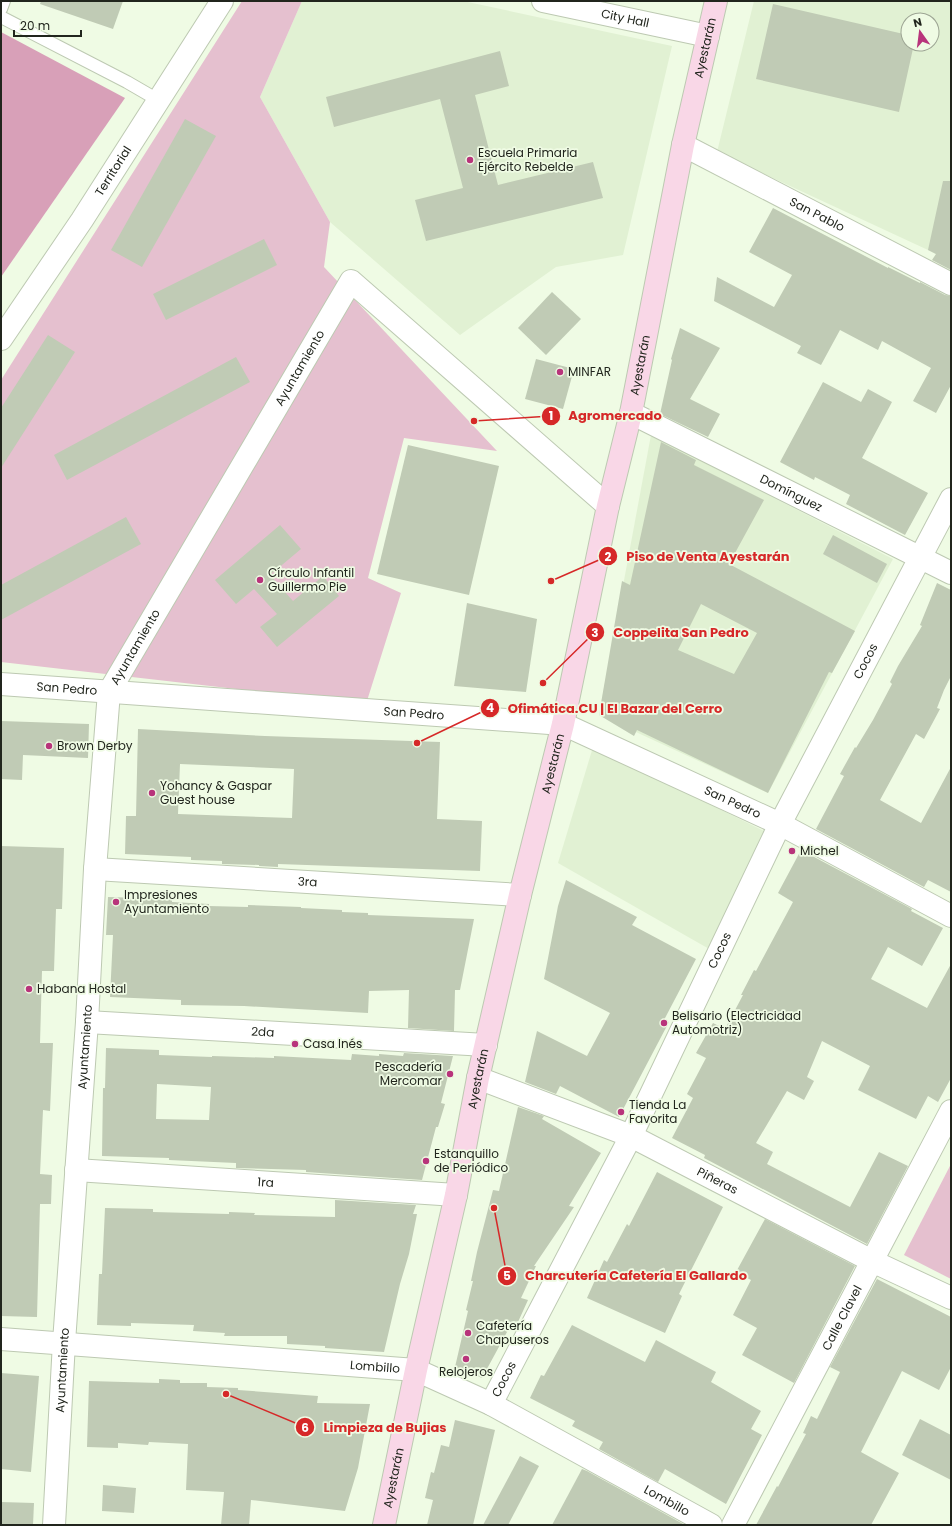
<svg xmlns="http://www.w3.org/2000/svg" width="952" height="1526" font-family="Poppins,sans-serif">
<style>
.built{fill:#e1f1d3;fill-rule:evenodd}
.green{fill:#e5c0cf}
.forest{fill:#d8a0b8}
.building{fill:#c0cbb5;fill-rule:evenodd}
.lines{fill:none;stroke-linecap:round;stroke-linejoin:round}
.service-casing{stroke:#bdc9b2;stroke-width:14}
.minor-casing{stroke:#bdc9b2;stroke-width:24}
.secondary-casing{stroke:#bdc9b2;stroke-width:24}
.service{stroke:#fff;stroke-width:12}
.minor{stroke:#fff;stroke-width:22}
.secondary{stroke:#f9d7e7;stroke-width:22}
.poi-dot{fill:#b8347b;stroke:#effbe4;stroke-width:1.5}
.labels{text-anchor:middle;stroke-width:3.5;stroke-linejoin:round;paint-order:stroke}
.street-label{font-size:12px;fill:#21251d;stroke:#effbe4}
.poi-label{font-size:12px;fill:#21251d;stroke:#effbe4;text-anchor:start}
.leader{fill:none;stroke:#d62828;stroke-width:1.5}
.callout-dot{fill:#d62828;stroke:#effbe4;stroke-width:1.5}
.mark-label{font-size:12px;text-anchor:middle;font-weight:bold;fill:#fff}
.callout-label{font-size:13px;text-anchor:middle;font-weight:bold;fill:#d62828;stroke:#effbe4;stroke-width:3.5;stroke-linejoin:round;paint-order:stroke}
</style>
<rect width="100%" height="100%" fill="#effbe4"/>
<g class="built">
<path d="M302,1H463L672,46L623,255L556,267L460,335L330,222L260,97Z"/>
<path d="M754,1H951V262L928,250L717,152ZM908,20H932V44H908Z"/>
<path d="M651,435L893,559L768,793L599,715Z"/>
<path d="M593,747L770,834L711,950L558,863Z"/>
</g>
<g class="green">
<path d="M242,1H302L260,97L330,222L324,267L497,451L404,438L368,578L401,593L366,704L1,662V380Z"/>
<path d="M951,1164V1279L904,1255Z"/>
</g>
<path class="forest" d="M1,32L125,98L1,277Z"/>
<g class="building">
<path d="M41,1H123L113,29L40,4Z"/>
<path d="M773,4L908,35V44H914L899,112L756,79Z"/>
<path d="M500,51L509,86L475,95L498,185L593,162L603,198L426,241L415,200L463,188L440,99L334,127L326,97Z"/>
<path d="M185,119L216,136L142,267L111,250Z"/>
<path d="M943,181H951V270L932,260L936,254L928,250Z"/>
<path d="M773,208L888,268V267L920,283V282L945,295L951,296V385L936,413L913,401L931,368L882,341L878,350L840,330L821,365L797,353L801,346L714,301L717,277L774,307L792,275L749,252Z"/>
<path d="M264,239L277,265L166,320L153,294Z"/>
<path d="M552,292L581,319L546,355L518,328Z"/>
<path d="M680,328L720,348L690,399L720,414L708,437L660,414L672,360L671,359Z"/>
<path d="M48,335L75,352L1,468V408Z"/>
<path d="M236,357L250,382L67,480L54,455Z"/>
<path d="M536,359L574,369L563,409L525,399Z"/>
<path d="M823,382L861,402L868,389L892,402L862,458L928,493L905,535L846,504L850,495L815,477L814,480L780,462Z"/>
<path d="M661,442L696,460L694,465L764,500L729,564L855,631L832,673L829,672L768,793L637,730L634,736L599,715L622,581L630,585ZM701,604L757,633L734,674L678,650Z"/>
<path d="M408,445L499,466L469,595L377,574Z"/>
<path d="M126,517L141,544L1,620V585Z"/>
<path d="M280,525L301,549L270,575L293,601L323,576L339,596L277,647L260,627L277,614L254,589L236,604L215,580Z"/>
<path d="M833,535L887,564L877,583L823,554Z"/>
<path d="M937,583L951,590V676L944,690L937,708L940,709L924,739L916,734L880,800L921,823L951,767V892L928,880L924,887L816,829L844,776L840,774L855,747L856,748L873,720L892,684L890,682L898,666L922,626L920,625Z"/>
<path d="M467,603L537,619L526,692L454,686Z"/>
<path d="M1,721L89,724L88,758L23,755L22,780L1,779Z"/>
<path d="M138,729L265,736L440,742L437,819L482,821L480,871L278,864V867L259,866V865L222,864V861L191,860V857L125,854L126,816H136ZM180,764L294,769L292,818L178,814Z"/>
<path d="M1,846L64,848L62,909H56L54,971H42L40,1043H53L50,1111L43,1110L40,1174L52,1175L51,1204H40L37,1317L1,1316Z"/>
<path d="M801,850L912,909L911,911L943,928L922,966L888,947L871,979L927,1008L951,964V1078L938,1102L928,1096L916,1119L858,1090L870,1066L822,1041L807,1077L814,1081L804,1100L787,1091L756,1143L773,1152L767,1164L850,1207L879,1152L908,1166L867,1244L704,1158L705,1155L672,1138L693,1098L687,1094L706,1058L696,1053L713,1023L725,1029L743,995H741L754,970L756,971L793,902L778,893Z"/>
<path d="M566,880L637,917L632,925L696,959L664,1020L669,1022L619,1117L560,1086L556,1094L525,1082L537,1031L587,1056L610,1013L544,979L558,906Z"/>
<path d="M108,897L172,899V902L209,904V906L248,907V905L301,907V908L342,910V912L368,913V915L474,919L460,990H455L454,1031L408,1028L409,990L369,991L368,1013L244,1006L181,1005V1000L110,997L113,935H106Z"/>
<path d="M106,1048L159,1050V1055L212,1057V1056L274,1058V1056L351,1060L352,1054L379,1056V1054L403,1056L404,1053L453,1056L441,1103L445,1104L438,1127H436L422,1180L306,1172V1170L236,1168V1163L169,1160V1158L102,1156L103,1088H105ZM157,1084L211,1087L209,1120L156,1119Z"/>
<path d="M518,1107L544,1116L542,1119L601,1153L569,1206L574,1207L534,1266H536L521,1298L528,1300L518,1322L513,1321L482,1378L455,1367L468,1311L466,1310L473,1281H471L477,1252L493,1190L499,1191Z"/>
<path d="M657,1172L723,1207L679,1294L682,1296L665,1333L587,1298L604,1260L607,1262L627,1224L629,1226Z"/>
<path d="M335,1200L416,1205L413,1214H417L409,1254L400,1284L384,1352L325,1348V1346L287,1344V1336H224L225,1333L193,1331L194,1325L131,1323V1326L97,1325L99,1274H102L105,1208L153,1209V1212L229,1214V1212L255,1213L254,1215L335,1217Z"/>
<path d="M765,1219L855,1266L794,1383L742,1355L757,1328L733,1315L751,1280L736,1272Z"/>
<path d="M877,1279L951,1317V1367L939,1390L902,1371L861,1452L899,1473L871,1525H756L777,1486L778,1487L806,1434L803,1433L811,1416L817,1419L840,1372L830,1367Z"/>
<path d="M572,1325L645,1362L656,1340L716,1372L711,1382L761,1411L751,1429L762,1435L726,1504L665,1469L658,1482L599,1449L603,1442L572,1426L575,1421L530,1398L541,1375L544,1376Z"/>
<path d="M1,1373L39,1376L31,1472L1,1469Z"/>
<path d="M159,1379L180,1380V1383H207V1387L238,1388V1390L318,1396L317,1403L370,1404L358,1468L345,1511L251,1500L249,1525H221L224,1492L186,1490L188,1444L149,1442L148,1445L118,1443V1448L87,1447L89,1381L159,1383Z"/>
<path d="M920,1419L951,1435V1480L902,1455Z"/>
<path d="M455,1420L495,1430L473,1525H427L433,1500L425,1498L431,1472L434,1473L441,1445L449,1447Z"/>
<path d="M520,1456L539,1466L508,1525H483Z"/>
<path d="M582,1469L587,1471L685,1525H552Z"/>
<path d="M103,1485L136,1488L134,1513L102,1511Z"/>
<path d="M1,1502L34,1503L33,1525H1Z"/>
</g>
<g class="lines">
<g class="service-casing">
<g id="service">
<path d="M1,9L4,1"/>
<path d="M1,17L127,82L158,100"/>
</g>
</g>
<g class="minor-casing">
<g id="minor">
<path id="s1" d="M543,1L708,36"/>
<path id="s2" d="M683,145L951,284"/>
<path id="s3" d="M1,339L82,220L222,1"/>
<path id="s4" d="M631,413L951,573"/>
<path id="s5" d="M1,684L563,724L780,824L951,916"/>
<path id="s6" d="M95,869L520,895"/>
<path id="s7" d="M87,1022L486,1045"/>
<path id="s8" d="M478,1078L631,1136L872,1261L951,1298"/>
<path id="s9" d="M76,1170L456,1195"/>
<path id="s10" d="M1,1339L416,1370L491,1404L711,1525"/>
<path id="s11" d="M491,1404L631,1136L780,824L951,499"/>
<path id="s12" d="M54,1525L64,1342L87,1022L95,869L109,692L351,281L608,506"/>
<path id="s13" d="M733,1525L951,1111"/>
</g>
</g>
<g class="secondary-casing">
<g id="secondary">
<path id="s14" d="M384,1525L416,1370L456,1195L478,1078L520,895L563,724L608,506L631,413L683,145L716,1"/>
</g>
</g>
<use href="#service" class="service"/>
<use href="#minor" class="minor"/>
<use href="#secondary" class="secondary"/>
</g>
<g class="poi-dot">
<circle cx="470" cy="160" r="4"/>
<circle cx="560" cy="372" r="4"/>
<circle cx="260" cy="580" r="4"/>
<circle cx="49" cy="746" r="4"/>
<circle cx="152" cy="793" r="4"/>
<circle cx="792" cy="851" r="4"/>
<circle cx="116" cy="902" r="4"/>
<circle cx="29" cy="989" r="4"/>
<circle cx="664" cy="1023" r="4"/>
<circle cx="295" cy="1044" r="4"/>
<circle cx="450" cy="1074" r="4"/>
<circle cx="621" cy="1112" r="4"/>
<circle cx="426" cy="1161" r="4"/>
<circle cx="468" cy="1333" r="4"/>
<circle cx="466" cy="1359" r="4"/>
</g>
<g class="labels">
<g class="street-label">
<text dy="4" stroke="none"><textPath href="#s1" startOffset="84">City Hall</textPath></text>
<text dy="4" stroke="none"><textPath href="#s14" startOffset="1512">Ayestarán</textPath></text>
<text dy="4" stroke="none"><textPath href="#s3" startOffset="202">Territorial</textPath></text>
<text dy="4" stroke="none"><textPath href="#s2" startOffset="151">San Pablo</textPath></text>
<text dy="4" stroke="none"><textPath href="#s14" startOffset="1188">Ayestarán</textPath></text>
<text dy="4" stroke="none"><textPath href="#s12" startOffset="1211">Ayuntamiento</textPath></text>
<text dy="4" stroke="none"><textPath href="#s4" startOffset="179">Domínguez</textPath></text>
<text dy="4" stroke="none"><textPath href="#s12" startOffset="887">Ayuntamiento</textPath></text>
<text dy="4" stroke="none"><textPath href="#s11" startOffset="832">Cocos</textPath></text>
<text dy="4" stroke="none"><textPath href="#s5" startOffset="66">San Pedro</textPath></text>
<text dy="4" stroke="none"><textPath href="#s5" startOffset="414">San Pedro</textPath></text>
<text dy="4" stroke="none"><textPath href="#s14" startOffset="780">Ayestarán</textPath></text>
<text dy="4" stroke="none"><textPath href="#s5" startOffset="750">San Pedro</textPath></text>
<text dy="4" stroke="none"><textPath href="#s6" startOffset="213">3ra</textPath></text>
<text dy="4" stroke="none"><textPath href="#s11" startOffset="508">Cocos</textPath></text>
<text dy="4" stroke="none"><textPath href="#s7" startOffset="176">2da</textPath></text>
<text dy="4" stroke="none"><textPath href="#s12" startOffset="479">Ayuntamiento</textPath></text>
<text dy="4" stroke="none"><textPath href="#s14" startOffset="456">Ayestarán</textPath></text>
<text dy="4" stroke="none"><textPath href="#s8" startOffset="261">Piñeras</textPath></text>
<text dy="4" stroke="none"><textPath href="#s9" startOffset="190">1ra</textPath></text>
<text dy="4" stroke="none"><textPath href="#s13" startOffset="234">Calle Clavel</textPath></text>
<text dy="4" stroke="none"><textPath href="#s10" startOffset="375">Lombillo</textPath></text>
<text dy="4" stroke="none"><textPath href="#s12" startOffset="155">Ayuntamiento</textPath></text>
<text dy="4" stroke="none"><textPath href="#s11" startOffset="28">Cocos</textPath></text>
<text dy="4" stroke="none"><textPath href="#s14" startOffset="48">Ayestarán</textPath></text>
<text dy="4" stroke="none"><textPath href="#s10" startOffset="699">Lombillo</textPath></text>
</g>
<g class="poi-label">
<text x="478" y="157">Escuela Primaria<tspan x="478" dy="14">Ejército Rebelde</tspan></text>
<text x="568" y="376">MINFAR</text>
<text x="268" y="577">Círculo Infantil<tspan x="268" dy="14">Guillermo Pie</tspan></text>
<text x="57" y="750">Brown Derby</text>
<text x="160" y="790">Yohancy &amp; Gaspar<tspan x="160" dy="14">Guest house</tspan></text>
<text x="800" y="855">Michel</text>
<text x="124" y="899">Impresiones<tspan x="124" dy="14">Ayuntamiento</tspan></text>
<text x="37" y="993">Habana Hostal</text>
<text x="672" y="1020">Belisario (Electricidad<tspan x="672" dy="14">Automotriz)</tspan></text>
<text x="303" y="1048">Casa Inés</text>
<text x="442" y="1071" text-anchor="end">Pescadería<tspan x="442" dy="14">Mercomar</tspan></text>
<text x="629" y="1109">Tienda La<tspan x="629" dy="14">Favorita</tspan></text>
<text x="434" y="1158">Estanquillo<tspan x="434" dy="14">de Periódico</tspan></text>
<text x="476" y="1330">Cafetería<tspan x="476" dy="14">Chapuseros</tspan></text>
<text x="466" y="1376" text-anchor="middle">Relojeros</text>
</g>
</g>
<path class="leader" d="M474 421L551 416M551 581L608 556M543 683L595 632M417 743L490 708M494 1208L507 1276M226 1394L305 1427"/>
<g class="callout-dot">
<circle cx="474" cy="421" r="4"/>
<circle cx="551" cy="581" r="4"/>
<circle cx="543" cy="683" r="4"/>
<circle cx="417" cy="743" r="4"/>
<circle cx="494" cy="1208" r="4"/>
<circle cx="226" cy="1394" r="4"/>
<circle cx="551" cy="416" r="10"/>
<circle cx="608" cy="556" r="10"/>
<circle cx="595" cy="632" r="10"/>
<circle cx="490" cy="708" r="10"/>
<circle cx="507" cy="1276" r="10"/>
<circle cx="305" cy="1427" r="10"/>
</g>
<g class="mark-label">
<text x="551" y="420">1</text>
<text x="608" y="561">2</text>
<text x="595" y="637">3</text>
<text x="490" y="712">4</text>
<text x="507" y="1280">5</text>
<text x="305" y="1432">6</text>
</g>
<g class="callout-label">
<text x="615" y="420">Agromercado</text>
<text x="708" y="561">Piso de Venta Ayestarán</text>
<text x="681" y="637">Coppelita San Pedro</text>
<text x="615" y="713">Ofimática.CU | El Bazar del Cerro</text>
<text x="636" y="1280">Charcutería Cafetería El Gallardo</text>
<text x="385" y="1432">Limpieza de Bujias</text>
</g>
<rect width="952" height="1526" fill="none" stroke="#21251d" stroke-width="4"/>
<g transform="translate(920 32) rotate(346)"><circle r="19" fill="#effbe4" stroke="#9da594"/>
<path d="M0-3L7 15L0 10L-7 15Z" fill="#b8347b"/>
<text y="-6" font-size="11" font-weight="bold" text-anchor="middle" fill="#21251d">N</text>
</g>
<path d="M14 30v6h67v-6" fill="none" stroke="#21251d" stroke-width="2"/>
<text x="20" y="30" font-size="12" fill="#21251d" stroke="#effbe4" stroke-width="3" paint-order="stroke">20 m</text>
</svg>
